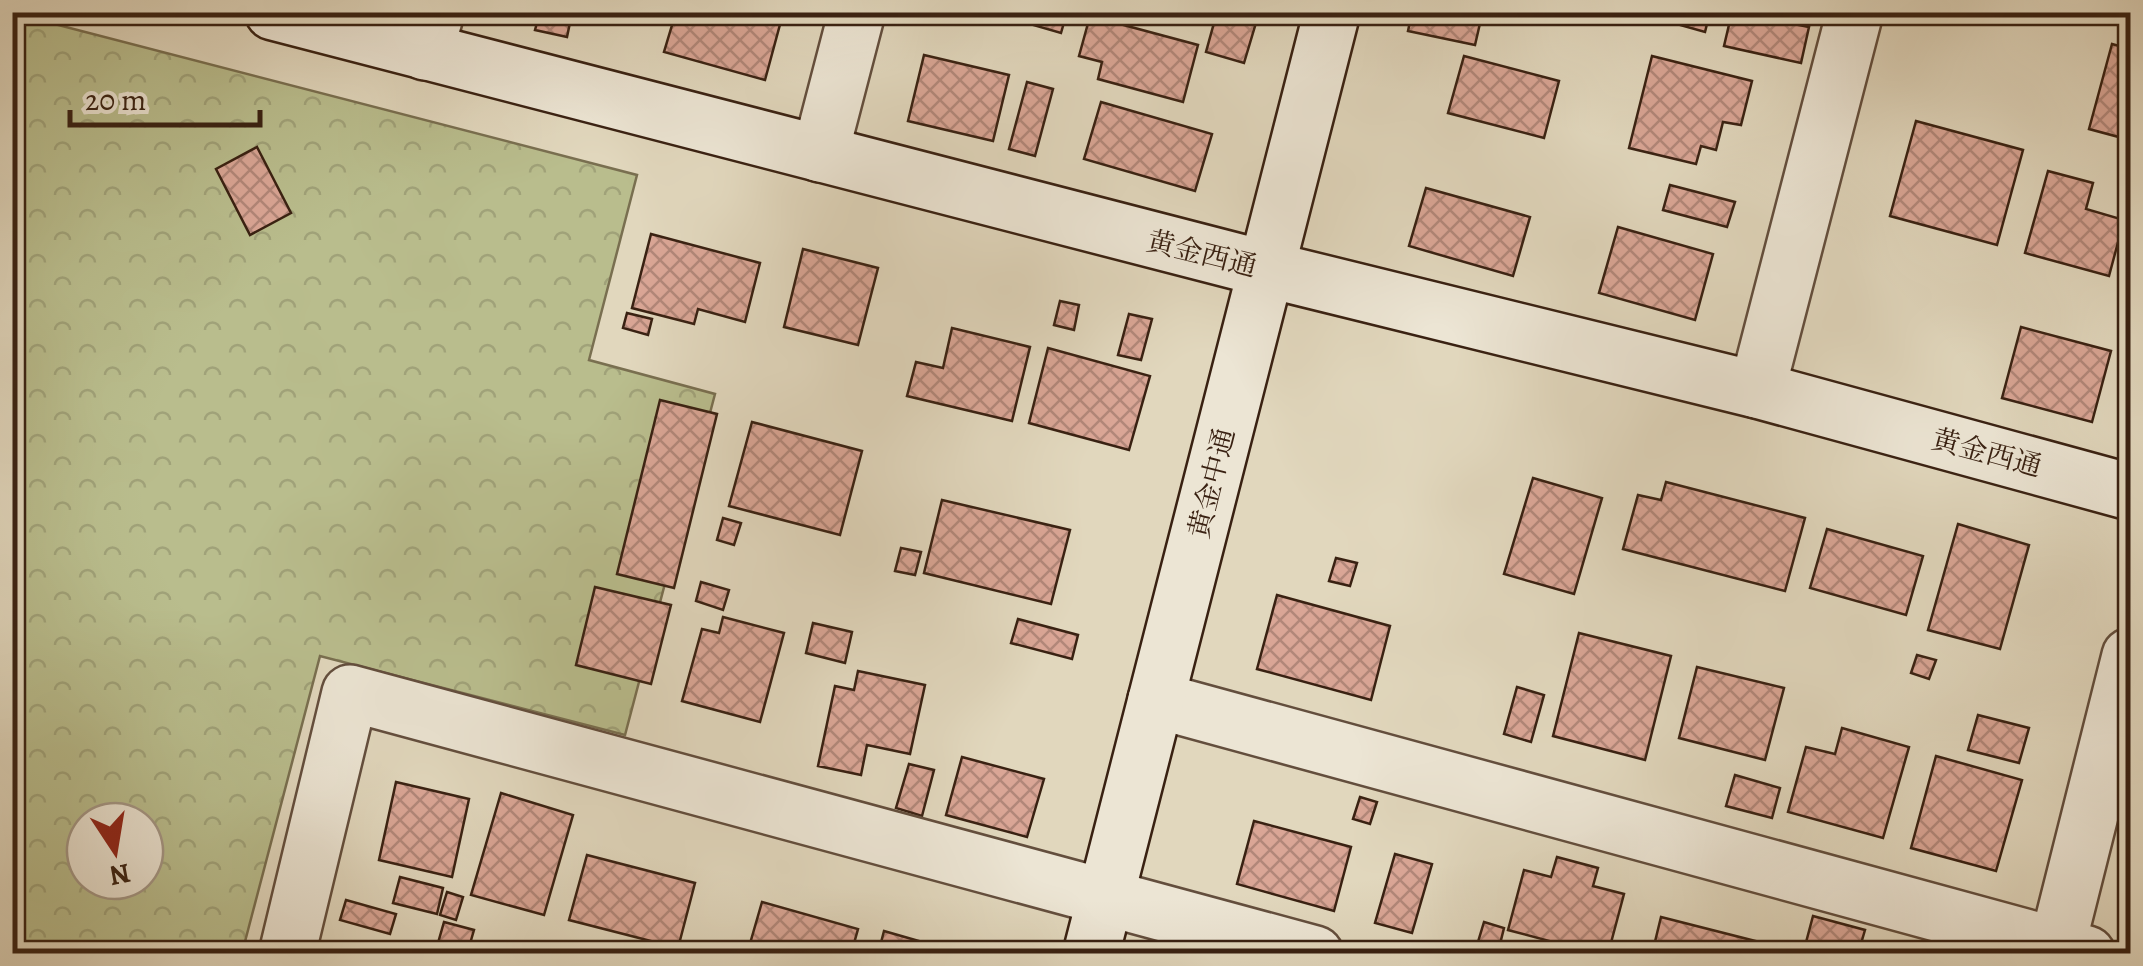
<svg xmlns="http://www.w3.org/2000/svg" width="2143" height="966" font-family="Alegreya,'Noto Serif JP',serif">
<style>
.park{fill:url(#park-crowns);stroke:#796f50;stroke-width:2.5;fill-rule:evenodd}
.building{fill:url(#building-cross-hatch);stroke:#392112;stroke-width:2.5}
.lines{fill:none;stroke-linecap:round;stroke-linejoin:round}
.street-casing{stroke:#634e3d;stroke-width:60}
.secondary-casing{stroke:#392112;stroke-width:60}
.street{stroke:#ece5d4;stroke-width:55}
.secondary{stroke:#ece5d4;stroke-width:55}
.labels{text-anchor:middle;stroke-width:10;stroke-linejoin:round;paint-order:stroke}
.street-label{font-size:28px;fill:#392112;stroke:#ece5d4}
</style>
<defs>
<pattern id="park-crowns" width="20" height="18" patternUnits="userSpaceOnUse" patternTransform="scale(2.5)"><rect width="20" height="18" fill="#b9bd8d"/><path d="M2 6a3 3 0 1 1 6 0M12 15a3 3 0 1 1 6 0" fill="none" stroke="#a0a279"/></pattern>
<pattern id="building-cross-hatch" width="8" height="8" patternUnits="userSpaceOnUse" patternTransform="scale(2.5)"><rect width="8" height="8" fill="#daa696"/><path d="M0 0l8 8M0 8l8-8" fill="none" stroke="#b28779"/></pattern>
</defs>
<rect width="100%" height="100%" fill="#e1d7bd"/>
<filter id="stains"><feTurbulence type="fractalNoise" baseFrequency=".002" numOctaves="4"/><feColorMatrix values="0 0 0 0 .2 0 0 0 0 .09 0 0 0 0 .02 0 0 0 .5 -.17"/></filter>
<radialGradient id="worn" r=".72"><stop offset=".6" stop-color="#630" stop-opacity="0"/><stop offset="1" stop-color="#630" stop-opacity=".3"/></radialGradient>
<path class="park" d="M12,13L637,175L589,360L715,394L625,735L320,656L242,953H13ZM85,821H145V881H85Z"/>
<g class="building">
<path d="M540,12H613L611,23L572,13L567,37L535,30Z"/>
<path d="M676,12H764L782,17L765,80L664,52Z"/>
<path d="M988,12H1067L1061,33Z"/>
<path d="M1217,12H1245L1258,16L1244,63L1206,52Z"/>
<path d="M1412,12H1447L1481,19L1475,45L1408,31Z"/>
<path d="M1539,12H1582L1579,22Z"/>
<path d="M1634,12H1710L1705,32Z"/>
<path d="M1732,12L1809,27L1801,63L1724,46Z"/>
<path d="M1090,16L1198,45L1183,102L1098,79L1102,62L1079,56Z"/>
<path d="M2112,44L2130,49V140L2089,129Z"/>
<path d="M924,55L1009,75L993,141L908,121Z"/>
<path d="M1464,56L1559,81L1544,138L1448,113Z"/>
<path d="M1652,56L1752,81L1741,125L1723,122L1716,150L1701,146L1696,164L1629,148Z"/>
<path d="M1027,82L1053,89L1035,156L1009,149Z"/>
<path d="M1101,102L1212,134L1195,191L1084,159Z"/>
<path d="M1916,121L2023,150L1997,245L1890,216Z"/>
<path d="M257,147L291,213L250,235L216,169Z"/>
<path d="M2048,171L2093,183L2086,209L2124,220L2109,276L2025,253Z"/>
<path d="M1670,185L1735,202L1727,227L1663,210Z"/>
<path d="M1426,188L1530,217L1513,276L1409,246Z"/>
<path d="M1618,227L1713,254L1695,320L1599,293Z"/>
<path d="M651,234L760,263L745,322L698,309L694,324L632,308Z"/>
<path d="M803,249L878,268L858,345L784,327Z"/>
<path d="M1060,301L1079,305L1074,330L1054,325Z"/>
<path d="M627,313L652,319L648,335L623,328Z"/>
<path d="M1129,314L1152,319L1141,360L1118,355Z"/>
<path d="M2021,327L2111,351L2092,422L2002,398Z"/>
<path d="M952,328L1030,347L1012,421L907,396L916,362L943,368Z"/>
<path d="M1048,348L1150,376L1129,450L1029,423Z"/>
<path d="M660,400L717,414L674,588L617,574Z"/>
<path d="M752,422L862,451L840,535L729,506Z"/>
<path d="M1533,478L1602,498L1574,594L1504,574Z"/>
<path d="M1666,482L1805,518L1785,591L1623,549L1638,495L1661,500Z"/>
<path d="M942,500L1070,530L1051,604L924,573Z"/>
<path d="M723,518L741,523L734,545L717,540Z"/>
<path d="M1958,524L2029,545L2000,649L1928,630Z"/>
<path d="M1827,529L1923,556L1906,615L1810,588Z"/>
<path d="M901,548L921,552L915,575L895,571Z"/>
<path d="M1336,558L1357,563L1350,586L1329,581Z"/>
<path d="M701,582L729,590L723,610L696,601Z"/>
<path d="M595,587L671,605L651,684L576,665Z"/>
<path d="M1277,595L1390,626L1371,700L1257,669Z"/>
<path d="M723,617L784,633L760,722L682,701L702,629L719,633Z"/>
<path d="M1018,619L1078,635L1072,659L1011,643Z"/>
<path d="M813,623L852,632L845,663L806,653Z"/>
<path d="M1579,633L1671,656L1645,760L1553,736Z"/>
<path d="M1917,655L1936,660L1929,679L1911,673Z"/>
<path d="M1697,667L1784,688L1765,760L1679,738Z"/>
<path d="M858,671L925,685L910,754L867,745L861,775L818,766L835,686L854,690Z"/>
<path d="M1517,687L1544,695L1531,742L1504,734Z"/>
<path d="M1978,715L2029,728L2019,763L1968,750Z"/>
<path d="M1842,728L1909,747L1883,838L1788,812L1806,747L1835,754Z"/>
<path d="M1936,756L2022,780L1996,871L1911,848Z"/>
<path d="M962,757L1044,779L1027,837L946,815Z"/>
<path d="M909,764L934,770L922,816L896,808Z"/>
<path d="M1735,775L1780,788L1772,818L1726,806Z"/>
<path d="M396,782L469,799L452,877L379,860Z"/>
<path d="M501,793L573,815L544,915L471,895Z"/>
<path d="M1360,797L1377,802L1370,824L1353,819Z"/>
<path d="M1254,821L1351,847L1334,911L1237,884Z"/>
<path d="M1395,854L1432,864L1412,933L1375,923Z"/>
<path d="M587,855L695,883L678,948L569,920Z"/>
<path d="M1557,857L1598,868L1593,886L1624,894L1608,954H1598L1508,930L1524,870L1551,877Z"/>
<path d="M400,877L443,888L437,914L393,903Z"/>
<path d="M447,892L463,897L456,920L440,915Z"/>
<path d="M346,900L396,914L390,934L340,920Z"/>
<path d="M762,902L858,929L851,954H747Z"/>
<path d="M1813,916L1865,930L1858,954H1818L1804,950Z"/>
<path d="M1661,917L1767,944L1764,954H1652Z"/>
<path d="M444,922L474,930L467,954H447L436,950Z"/>
<path d="M1484,922L1504,928L1499,948L1478,942Z"/>
<path d="M884,931L964,954H878Z"/>
<path d="M1905,942L1936,951L1935,954H1902Z"/>
</g>
<g class="lines">
<g class="street-casing">
<g id="street">
<path d="M425,52L436,12"/>
<path d="M820,154L857,12"/>
<path d="M1757,390L1855,12"/>
<path d="M1156,700L2087,954"/>
<path d="M287,954L350,693L1315,954"/>
<path d="M2055,954L2130,656"/>
</g>
</g>
<g class="secondary-casing">
<g id="secondary">
<path d="M273,12L1266,269L1757,390L2130,492"/>
<path d="M1091,954L1332,12"/>
</g>
</g>
<use href="#street" class="street"/>
<use href="#secondary" class="secondary"/>
</g>
<g class="labels">
<g class="street-label">
<text transform="translate(1202 253) rotate(14)" y="10">黄金西通</text>
<text transform="translate(1987 452) rotate(15)" y="10">黄金西通</text>
<text transform="translate(1211 483) rotate(-76)" y="10">黄金中通</text>
</g>
</g>
<rect width="2143" height="966" fill="none" stroke="#e1d7bd" stroke-width="50"/>
<rect x="15" y="15" width="2113" height="936" fill="none" stroke="#392112" stroke-width="5"/>
<rect x="25" y="25" width="2093" height="916" fill="none" stroke="#392112" stroke-width="2.5"/>
<g transform="translate(115 851) rotate(168)"><circle r="48" fill="#ece5d4" stroke="#a49786" stroke-width="2.5"/>
<path d="M0-8L18 38L0 25L-18 38Z" fill="#8f2418"/>
<text y="-15" font-size="28" font-weight="bold" text-anchor="middle" fill="#392112">N</text>
</g>
<path d="M70 110v15h190v-15" fill="none" stroke="#392112" stroke-width="5"/>
<text x="85" y="110" font-size="30" fill="#392112" stroke="#ece5d4" stroke-width="8" paint-order="stroke">20 m</text>
<rect width="100%" height="100%" filter="url(#stains)"/>
<rect width="100%" height="100%" fill="url(#worn)"/>
</svg>
